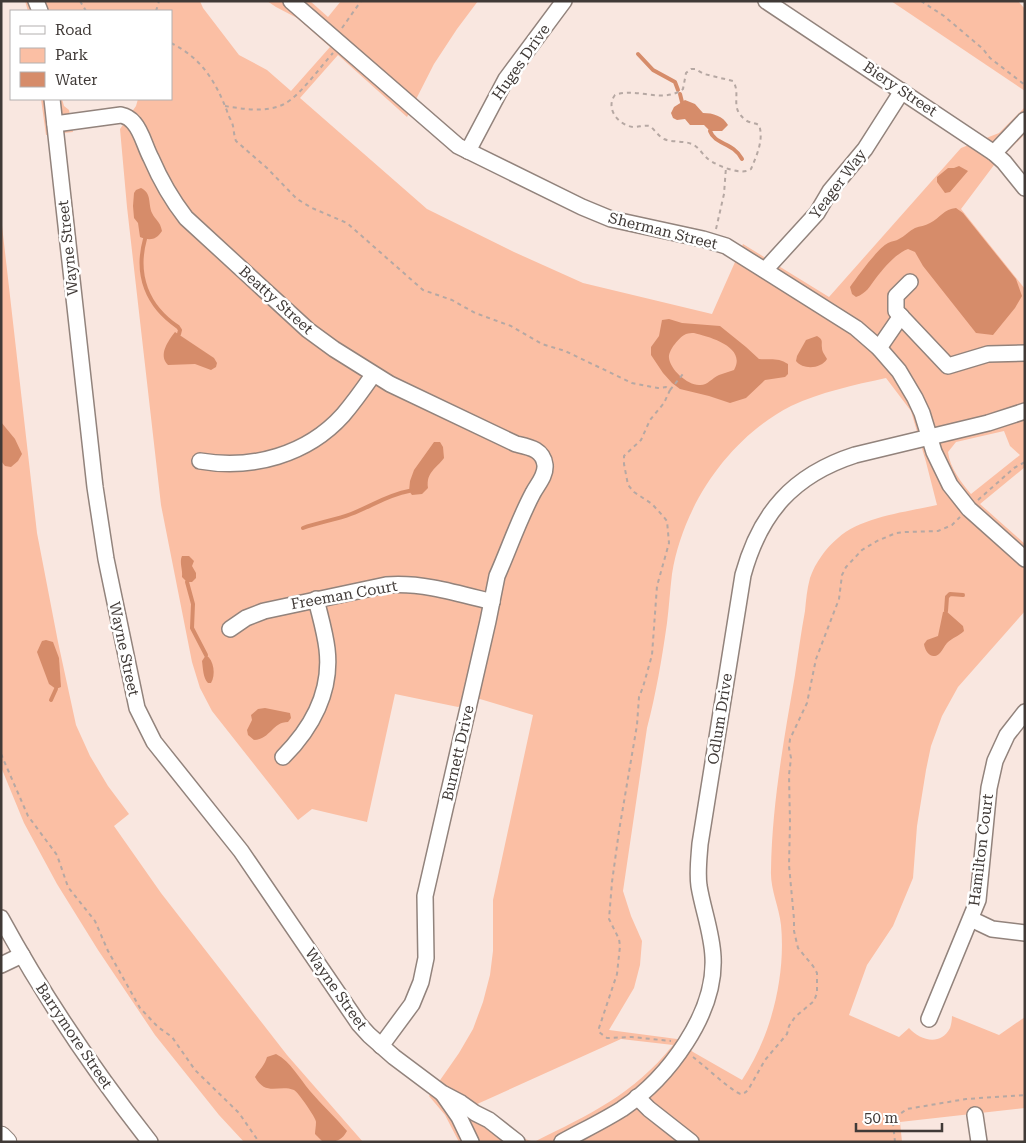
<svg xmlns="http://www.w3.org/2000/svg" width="1026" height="1143" font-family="'Roboto Serif',serif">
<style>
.green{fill:#fbbfa4;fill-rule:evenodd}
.water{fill:#d68c6a;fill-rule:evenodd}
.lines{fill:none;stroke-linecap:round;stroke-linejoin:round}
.stream{stroke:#d68c6a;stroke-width:4}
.minor-casing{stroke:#92837c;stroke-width:18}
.major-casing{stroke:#92837c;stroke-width:21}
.path{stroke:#b6a8a3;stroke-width:2;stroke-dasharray:4 4;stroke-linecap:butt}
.minor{stroke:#fff;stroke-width:15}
.major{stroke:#fff;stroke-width:19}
.labels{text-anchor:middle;stroke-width:5;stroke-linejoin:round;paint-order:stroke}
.street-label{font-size:15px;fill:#403a37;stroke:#fff}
</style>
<rect width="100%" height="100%" fill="#f9e7e0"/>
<g class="green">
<path d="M25,1H200L203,8L239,55L267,70L291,91L330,47L297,18L276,7L267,1H310L328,17L341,1H478L457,29L434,64L407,117L338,55L300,98L427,209L514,252L583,283L712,314L743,244L829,297L961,148L999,133L1025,107V134L994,165L961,209L1025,289V467L980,504L1025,544V611L958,687L942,716L931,746L926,770L917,826L913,878L893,926L867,965L849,1015L899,1037L909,1028C920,1040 940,1047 950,1028C951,1025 952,1020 952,1016L999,1035L1025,1017V1108L900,1122L902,1142H459L445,1115L429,1096L459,1053L473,1029L483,1002L490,975L493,951V900L533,715L480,699L458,707L395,694L367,822L312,809L298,820L212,711L200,688L192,662L161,505L127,207L120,129L136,106L138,99H171V11H28ZM886,378L911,411L926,462L937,505C906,512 861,517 838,538C826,548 815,563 810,578C807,589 806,600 805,611C801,633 798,654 795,675C784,739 772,804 771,870C770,889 779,906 781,925C786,976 771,1037 742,1080L693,1052L677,1039L609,1030L634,988L640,965L642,941L631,916L623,891L647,728C656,694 662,658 667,623C669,607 670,590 672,574C683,505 729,438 791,406C821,392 854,385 886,378ZM1004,431L1010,446L1020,455L971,494C961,482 950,468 948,452L956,442ZM621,1039L673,1045C633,1095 590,1114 534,1142L525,1139L475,1105Z"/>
<path d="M891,1H1018L1025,9V91Z"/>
<path d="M41,99H62L64,106L69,110L73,132L46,135Z"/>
<path d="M1,217L37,533L58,642L76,725L90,756L108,786L129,814L114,826L161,893L287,1055L363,1142H244L219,1115L155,1035L98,950L57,884L24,823L1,767Z"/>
</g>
<g class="water">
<path d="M685,100L695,104L703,113C713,113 723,116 728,125L722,131H710L704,125H690L685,119L677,120L673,118L671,113L674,107Z"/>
<path d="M959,166L968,171L950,192L945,193L937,182V177L948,168H954Z"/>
<path d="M141,188C152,193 148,204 152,213C156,221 160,221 162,231C156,240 150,241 140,237L138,223L134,218L133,206L134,193L136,190Z"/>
<path d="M956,208L963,213L1016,279L1022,296L1015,308L993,335L976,333L923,266L915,252L908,249C895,254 884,268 876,278C869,287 867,293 856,297L852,294L850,287C858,276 877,249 888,243C892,241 896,241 899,239C905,236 909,231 915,228C920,226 925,226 930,223C940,218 944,209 956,208Z"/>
<path d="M669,319L682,323L720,326L746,347L759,359C770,360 778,357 788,364V374L785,377L765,380L746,398L730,403L709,396L680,389L672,383L663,373L651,355V347L659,336L662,320ZM694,333C710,337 747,347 734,370C729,372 724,373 719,375C712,378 707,386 699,385C687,385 670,369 669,358C668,351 679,337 686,334C689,333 691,333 694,333Z"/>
<path d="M175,332L214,358L217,363L216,367L211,370L195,364L168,365C158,355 168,341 175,332Z"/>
<path d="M817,336C824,340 821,342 822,348C822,352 825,355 827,359C821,369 803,370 796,361L797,356L806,340Z"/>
<path d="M1,422L15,439L22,454L18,461L11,467L5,466L1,461Z"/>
<path d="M434,442H440L443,447L444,458C436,469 426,472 428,488L422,494L412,495L409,491L410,481L414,470Z"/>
<path d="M182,556H189L194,561L192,566L196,573V578L192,582H187L182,577C183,570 179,562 182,556Z"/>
<path d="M946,611L963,626L964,631C959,636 952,638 947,643C944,646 943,650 940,653C932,661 925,652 924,644L927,640L938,636L943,612Z"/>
<path d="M46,640L53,642L59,658L61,687L56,689L49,684L37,652L42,641Z"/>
<path d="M206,655C214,660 216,675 211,683H208C203,678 203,668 202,661Z"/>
<path d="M265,708L290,713L291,718L288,722C272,722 271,739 254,740L248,735L247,730L252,720L251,715L258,709Z"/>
<path d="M276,1054C291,1062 299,1078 310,1091C322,1105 335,1117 347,1131C341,1142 333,1143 322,1141L315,1134C315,1131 316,1126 316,1122C316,1118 298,1092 294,1090C279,1084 266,1097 255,1077C259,1070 265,1065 267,1057Z"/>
</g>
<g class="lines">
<g class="stream">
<path d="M638,54L653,70L675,82L678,90"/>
<path d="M680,94L682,102"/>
<path d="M710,131C715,145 733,142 742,159"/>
<path d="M145,239C135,275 147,306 178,327L180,330L179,334"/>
<path d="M303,528C319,522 336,520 351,514C372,506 387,495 409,491"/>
<path d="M187,582L193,604L192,628L206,655"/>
<path d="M946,611L947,597L950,594L963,595"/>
<path d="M51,700L56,689"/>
</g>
<g class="minor-casing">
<g id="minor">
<path d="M36,1L40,11"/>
<path d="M291,1L458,146L582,207L611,219L703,239L726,246L856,328L879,348L899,371L915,398L922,413L934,452L950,485L969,509L1025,559"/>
<path d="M766,1L994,153L1004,162L1025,188"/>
<path d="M52,99L95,487L106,559L137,708L154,742L241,851L359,1024L369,1035L394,1057L442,1093L461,1103L475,1113L489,1120L517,1142"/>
<path d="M55,124L121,115C126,116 130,118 134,123C142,132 145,147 151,158C160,179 172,200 186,218L308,330L334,349L390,384L516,444C529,447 543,449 545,465C546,476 537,485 533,493C519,519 509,549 497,576L488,621L425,896L426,958L421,982L412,1004L381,1046"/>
<path d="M468,151L506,79L564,1"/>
<path d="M994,153L1025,120"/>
<path d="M765,270L817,213L830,191L865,149L902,91"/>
<path d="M910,282L896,296V311L948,366L988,354L1025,353"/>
<path d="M879,348L901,316"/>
<path d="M200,461C252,470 307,455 343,415C354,402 364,388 373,375"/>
<path d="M230,629L246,618L264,611L386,585C422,582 457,593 492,602"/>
<path d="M283,757C312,728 332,691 327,649C325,632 320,616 316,599"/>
<path d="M1,918C44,997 94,1071 150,1142"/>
<path d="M971,919L992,929L1025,933"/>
<path d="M1,965L22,955"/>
<path d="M929,1019L978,900L989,788L995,761L1007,735L1025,712"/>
<path d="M443,1094L459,1117L471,1142"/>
<path d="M637,1097L649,1109L691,1142"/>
<path d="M975,1115L979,1142"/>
<path d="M562,1142C582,1131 603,1121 622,1109C668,1078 716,1014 713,957C712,933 703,910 699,886C697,872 699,858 700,844L743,575C760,513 793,475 855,455L988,423L1025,411"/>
</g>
</g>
<g class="major-casing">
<path id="major" d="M1,1136L7,1142"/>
</g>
<g class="path">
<path d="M80,1L86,11"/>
<path d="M921,1L944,16L983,49L990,58L1025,85"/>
<path d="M156,11L159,1"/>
<path d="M342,28L361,1"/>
<path d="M171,43C201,58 215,80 227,111C228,116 232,121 233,126C234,131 234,136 236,141L267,168L297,199L312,208L347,223L423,290L452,300L475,313L511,326L542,344L565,351L632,383L658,388L666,387L670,390L664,403L650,420L641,440L624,456V464L628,485L634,492L652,504L663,516L667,521L669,543L657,586L652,655L643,687L639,697L637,725L619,831L612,882L609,919L619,939L620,946L617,974L599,1028V1032L607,1038L632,1037L671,1041"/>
<path d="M691,69H695L704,74L733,81C742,95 728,108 747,121C751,123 755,123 759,125C764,139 757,155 751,169C742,176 717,166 708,159C703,155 700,149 694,145C685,140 673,143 664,139C658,136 655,130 650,126C644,125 639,127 633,127C618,125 605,108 615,95C636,87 664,104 683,89L686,73Z"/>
<path d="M225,106C243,109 267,113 284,104C299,97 321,66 333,53"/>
<path d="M716,229L724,194L726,167"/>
<path d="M670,390L683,374"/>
<path d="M978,500L1014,468L1025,462"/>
<path d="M1,754L28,816L57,855L68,887L95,921L108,951L140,1008L158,1027L172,1037L195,1070L239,1113L259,1142"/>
<path d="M693,1057C701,1063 735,1094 741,1094C745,1093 746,1092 748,1090L765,1060L787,1034L789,1026L795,1017L814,1001L817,993V973L813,966L798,948L794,931V919L789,865L790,823L789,775L791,758L789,748L790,739L807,703L816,659L839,599L842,575L846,567L862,550L877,541L896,533L906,532L938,531L952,525L960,517"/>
<path d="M895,1142L893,1123L900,1114L907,1109L966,1099L1025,1095"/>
</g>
<use href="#minor" class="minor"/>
<use href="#major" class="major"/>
</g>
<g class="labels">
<g class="street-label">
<text transform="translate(521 62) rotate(-55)" y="5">Huges Drive</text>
<text transform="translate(900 89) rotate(34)" y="5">Biery Street</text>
<text transform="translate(838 184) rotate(-53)" y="5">Yeager Way</text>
<text transform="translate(663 231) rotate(14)" y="5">Sherman Street</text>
<text transform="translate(68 248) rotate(-96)" y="5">Wayne Street</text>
<text transform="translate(276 300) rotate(42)" y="5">Beatty Street</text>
<text transform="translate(344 595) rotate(-10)" y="5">Freeman Court</text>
<text transform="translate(124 649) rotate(78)" y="5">Wayne Street</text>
<text transform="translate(720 719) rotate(-81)" y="5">Odlum Drive</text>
<text transform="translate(458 753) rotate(-77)" y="5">Burnett Drive</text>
<text transform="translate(981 850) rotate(-83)" y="5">Hamilton Court</text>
<text transform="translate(336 989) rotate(55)" y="5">Wayne Street</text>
<text transform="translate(74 1036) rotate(56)" y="5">Barrymore Street</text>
</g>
</g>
<rect width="1026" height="1143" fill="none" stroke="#403a37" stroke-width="5"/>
<rect x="10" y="10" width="162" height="90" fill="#ffffff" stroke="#b3b0af"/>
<rect x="20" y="26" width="25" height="8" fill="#ffffff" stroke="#b3b0af"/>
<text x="55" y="35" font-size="15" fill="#403a37">Road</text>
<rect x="20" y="48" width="25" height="15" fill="#fbbfa4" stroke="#b3b0af"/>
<text x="55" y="60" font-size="15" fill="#403a37">Park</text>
<rect x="20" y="72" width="25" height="15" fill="#d68c6a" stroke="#b3b0af"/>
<text x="55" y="85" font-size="15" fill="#403a37">Water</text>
<path d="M856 1123v8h86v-8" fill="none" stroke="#403a37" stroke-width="2.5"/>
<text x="864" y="1123" font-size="15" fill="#403a37" stroke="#ffffff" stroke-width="4" paint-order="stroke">50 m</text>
</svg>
